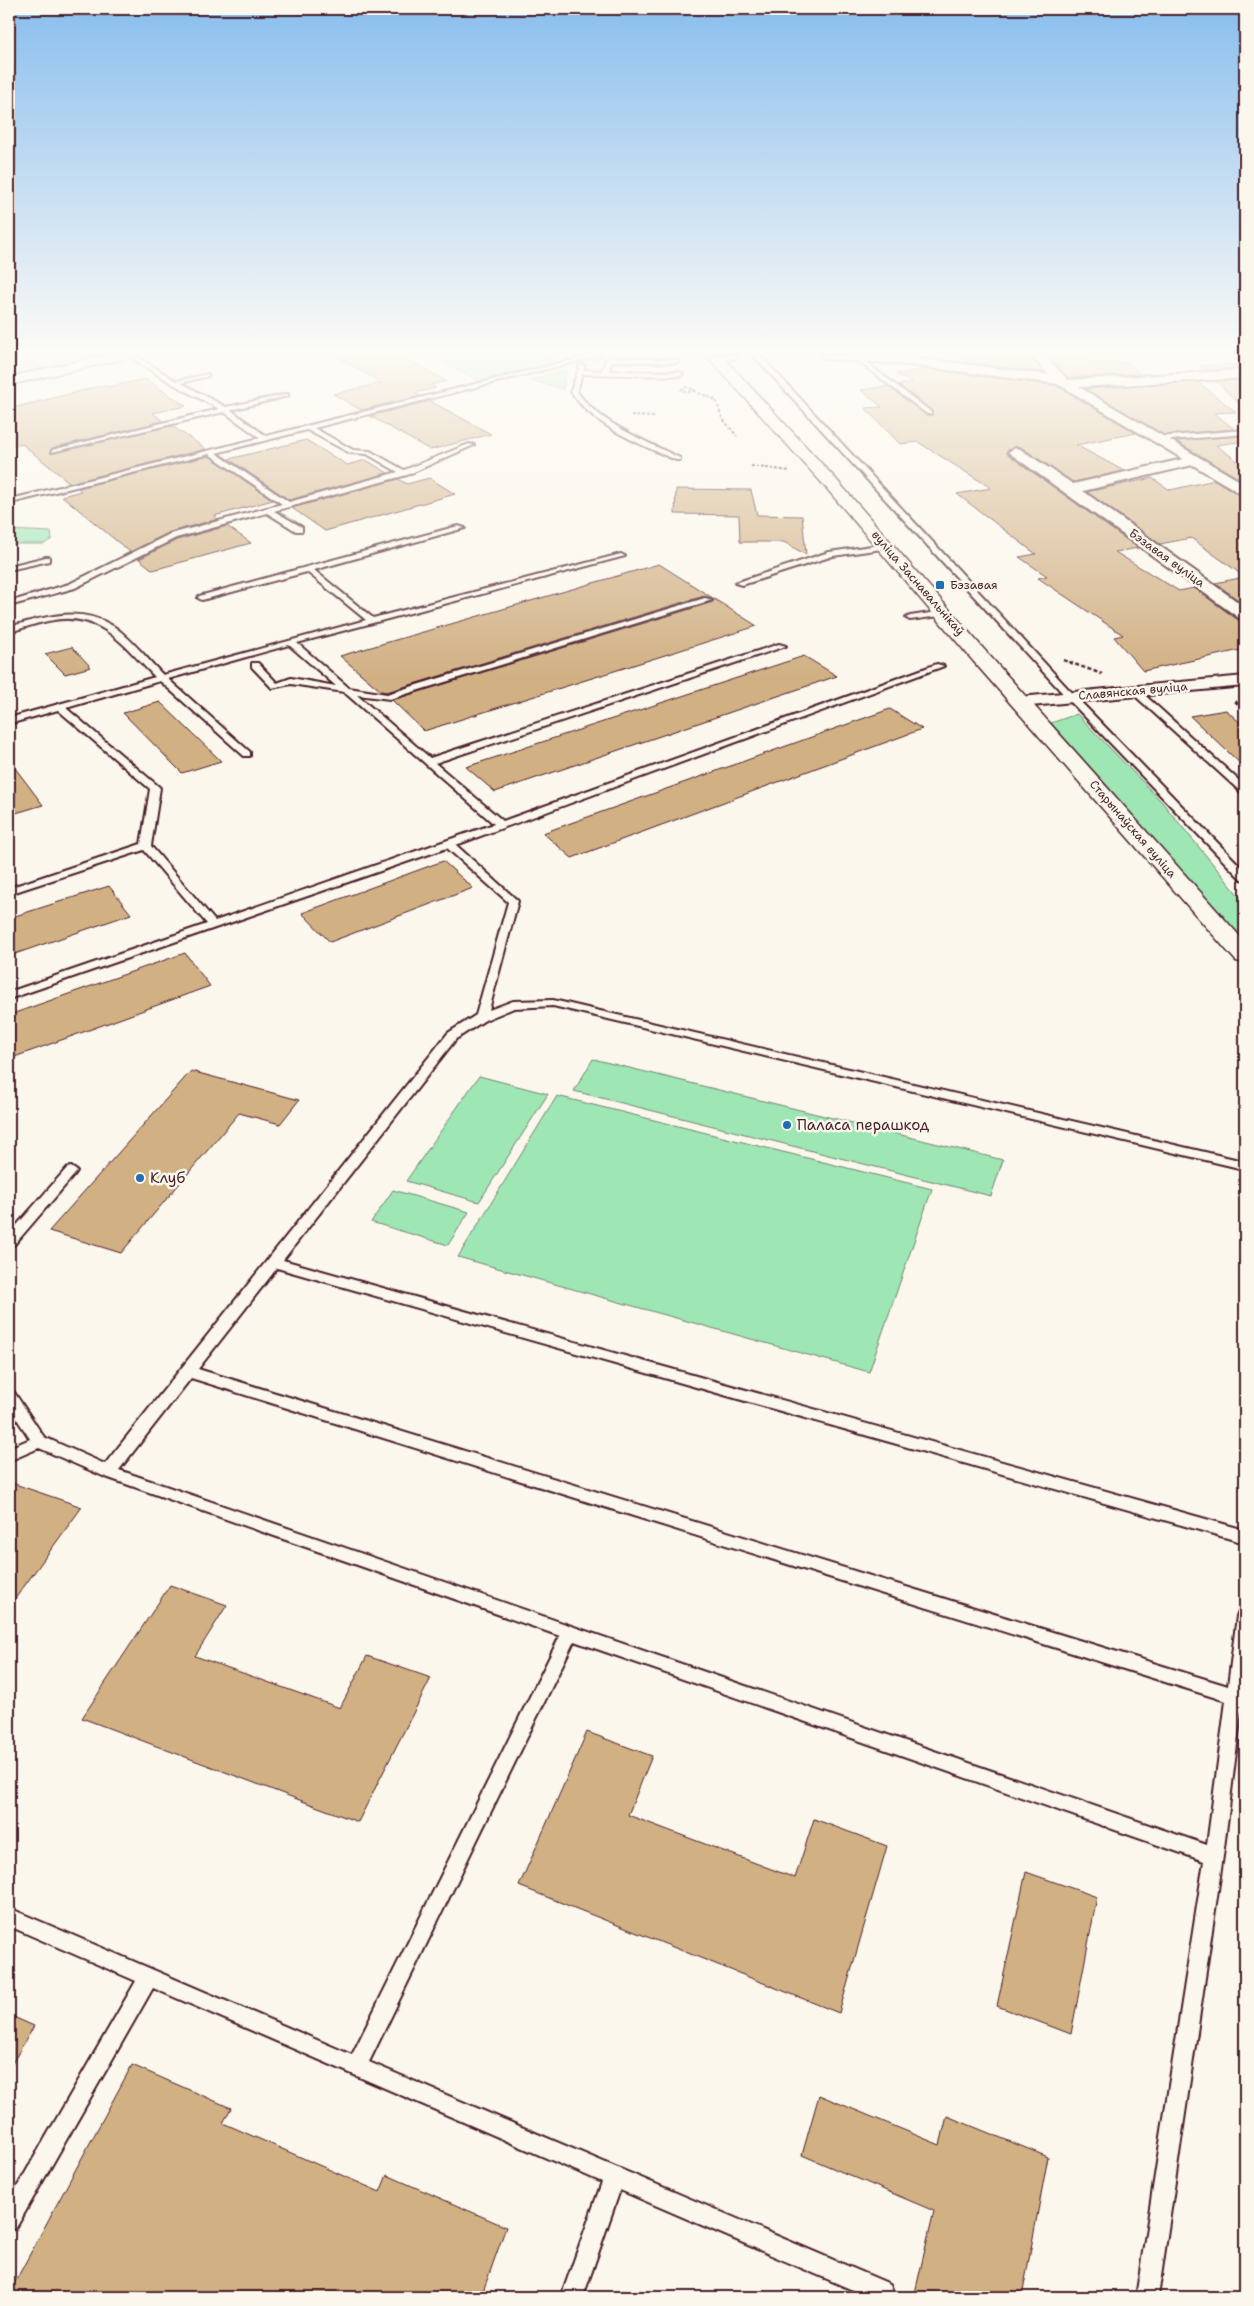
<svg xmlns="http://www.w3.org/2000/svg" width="1254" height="2306" font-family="'Shantell Sans',sans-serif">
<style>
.green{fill:#9ee6b4;stroke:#748270}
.building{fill:#d1b084;stroke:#4a1f2b}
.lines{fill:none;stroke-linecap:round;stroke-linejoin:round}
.service-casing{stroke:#4a1f2b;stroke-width:4}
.minor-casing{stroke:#4a1f2b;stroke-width:4}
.tertiary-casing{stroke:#4a1f2b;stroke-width:3}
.secondary-casing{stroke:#4a1f2b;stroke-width:3}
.path-far1{stroke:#4a1f2b;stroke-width:2;stroke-dasharray:3 2;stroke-linecap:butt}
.path{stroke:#4a1f2b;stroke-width:2.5;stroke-dasharray:4 2.5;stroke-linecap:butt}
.service{fill:#fbf7ec;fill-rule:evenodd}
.minor{fill:#fbf7ec;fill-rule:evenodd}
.tertiary{fill:#fbf7ec;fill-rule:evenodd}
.secondary{fill:#fbf7ec;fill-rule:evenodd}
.poi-dot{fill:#1f6fb2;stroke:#fbf7ec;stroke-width:2}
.labels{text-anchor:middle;stroke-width:5;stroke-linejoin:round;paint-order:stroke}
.far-street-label{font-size:12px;fill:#4a1f2b;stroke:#fbf7ec}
.far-poi-label{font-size:12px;fill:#4a1f2b;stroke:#fbf7ec;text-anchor:start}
.poi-label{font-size:15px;fill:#4a1f2b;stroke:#fbf7ec;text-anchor:start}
</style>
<rect width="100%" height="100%" fill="#fbf7ec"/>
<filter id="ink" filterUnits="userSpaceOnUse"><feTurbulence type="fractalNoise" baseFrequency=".02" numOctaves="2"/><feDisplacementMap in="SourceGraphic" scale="10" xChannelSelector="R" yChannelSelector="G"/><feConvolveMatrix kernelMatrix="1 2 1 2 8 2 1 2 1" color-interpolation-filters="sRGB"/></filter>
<g filter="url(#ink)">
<g class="green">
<path d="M9,355H25L46,369L9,378Z"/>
<path d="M44,355H111L62,367Z"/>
<path d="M430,355H541L563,364L485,384Z"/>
<path d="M566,370L563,389L530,380Z"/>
<path d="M9,530L51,532L52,539L44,544H9Z"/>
<path d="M1077,714L1161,801L1245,903V943C1179,870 1117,795 1051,723Z"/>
<path d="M593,1059L1003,1160L991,1196L574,1091Z"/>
<path d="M479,1076L548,1094L479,1202L406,1181Z"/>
<path d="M557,1096L932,1189L869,1372L458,1257Z"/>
<path d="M393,1190L469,1212L448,1245L371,1222Z"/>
</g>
<g class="building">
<path d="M334,355H399L446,381L430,385L436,388L415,393L420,396L361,410L333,394L382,383Z"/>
<path d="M976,355H1029L1044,372L967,363L962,358L978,357Z"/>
<path d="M1047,355H1083L1093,364L1128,362L1140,374L1069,378Z"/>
<path d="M1245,364V368L1204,370L1199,366Z"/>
<path d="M926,369L1057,386L1136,433L1076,445L1124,471L1073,482L1021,447L1014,446L1006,453L1138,548L1115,552L1179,591L1194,588L1238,620L1245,621V649L1143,671L1114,637L1123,635L1038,578L1047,576L1019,557L1036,554L957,494L991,488L918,442L900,444L865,408L882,407L861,390L888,386L926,415H932V411L899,385L912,383L896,374Z"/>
<path d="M146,379L186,406L153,413L163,421L52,448L51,453L172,426L206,449L70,483L22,444L9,448V409L105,385L108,387Z"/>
<path d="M1245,380V409L1216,381Z"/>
<path d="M1198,382L1236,412L1214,413L1234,429L1164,435L1085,389Z"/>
<path d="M430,401L491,434L430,450L370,416Z"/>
<path d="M1243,436L1245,441L1216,445L1244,466L1238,476L1245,474V482L1176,441Z"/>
<path d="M306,440L347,465L366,460L388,473L289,500L229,459Z"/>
<path d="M209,456L273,500L214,516L218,519L170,532L130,552L62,496L81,491L78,488Z"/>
<path d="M429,478L455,494L325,531L292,508L398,479L407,484Z"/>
<path d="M1152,478L1170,490L1215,480L1239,495L1245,496V605L1215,583L1245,577L1191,538L1160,544L1087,492Z"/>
<path d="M676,489L751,490L757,515L802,516L806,555L784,542H740L739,515L675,514Z"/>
<path d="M227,526L251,543L153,570L139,559L177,540Z"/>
<path d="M659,564L757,626L424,731L392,700L713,602L714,599L704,596L387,692L381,691L340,656Z"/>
<path d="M72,647L91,667L65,674L45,654Z"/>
<path d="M804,656L837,676L495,792L466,767Z"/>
<path d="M160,702L221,761L182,773L123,713Z"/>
<path d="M890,709L922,729L572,858L543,833Z"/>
<path d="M1226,710L1245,727V768L1190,716Z"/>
<path d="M9,760L43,805L9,815Z"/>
<path d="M443,861L473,888L330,942L302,913Z"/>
<path d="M109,886L131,914L9,956V918Z"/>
<path d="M185,953L210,986L9,1059V1015Z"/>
<path d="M191,1071L299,1100L280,1124L239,1113L121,1253L49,1231Z"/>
<path d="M9,1482L82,1507L9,1607Z"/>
<path d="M170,1585L227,1605L195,1656L340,1708L367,1656L431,1678L358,1822L82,1718Z"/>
<path d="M587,1732L652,1756L628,1815L795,1878L814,1819L887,1846L839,2013L519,1886Z"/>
<path d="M1026,1872L1097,1897L1071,2034L997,2006Z"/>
<path d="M9,2015L34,2026L9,2069Z"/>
<path d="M132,2065L231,2108L223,2123L380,2192L387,2175L506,2227L481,2297H9V2293Z"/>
<path d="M819,2095L940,2145L947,2116L1048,2157L1022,2297H914L934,2211L802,2155Z"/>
</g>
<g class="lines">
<g class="service-casing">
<g id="service">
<path d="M127,355H135L176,381L208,374V376L181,383L226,407L288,394V396L231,410L266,436L592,355H603L314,428L353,450L370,451L404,470L469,444L474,445L407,475L274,511L302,527V531H296L267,513L176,538L75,588L9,606V602L69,584L170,534L282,504L209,454L11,503V499L260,438L224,412L52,452V450L219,409L173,384ZM307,430L350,453L367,454L398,472L289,502L216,453Z"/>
<path d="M753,355H760L1074,695L1245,871V880L1241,879L1068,699Z"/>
<path d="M854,356H858L931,412V414H927L854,358Z"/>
<path d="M609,357L679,360L677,363L612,361L609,371L680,372L683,374L680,376L582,374L577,391C596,422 648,442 680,458V460H676C640,444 592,426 571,391L580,365L585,366L583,370L602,371L606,359Z"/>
<path d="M1245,430V434L1158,441L1155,439L1158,437Z"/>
<path d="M458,526L465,528L314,570L373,618L621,554L625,556L297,643L349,688L387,694L705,598L712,600L390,699L357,695L430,758L779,644L786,646L435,763L503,821L937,664L944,666L456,845L518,901L489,1010L513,1001L553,1000L1239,1160L1245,1162V1172L1235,1167L553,1006L514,1008L485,1020L456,1039L283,1260L1245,1530V1543L277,1268L198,1369L1228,1686L1237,1616L1239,1611L1245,1609L1243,1696L1223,1856L1158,2297H1136L1204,1861L574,1641L369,2062L890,2284L893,2292L891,2297H869L620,2190L583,2297H561L602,2182L153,1988L16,2228L9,2231V2201L136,1981L9,1926V1908L352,2055L560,1636L103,1476L39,1448L9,1461V1448L30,1439L9,1407V1390L14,1392L44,1437L105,1464L448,1033L476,1015L508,902L447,848L9,999V992L207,924L144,850L9,894V888L141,844L150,789L58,710L9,724V718L155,677C125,647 102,612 54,620C39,622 24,628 9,632V627C43,617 80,605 113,626C128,635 150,662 163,675L366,620L307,572L202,600L198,598L199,596ZM289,645L336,686L291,678L277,683L258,663H252V667L272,688L291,684L344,692L494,824L215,921L151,846L160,788L158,786L66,708L160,681L244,756H250V752L168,679ZM191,1378L1226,1701L1207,1845L119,1470Z"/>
<path d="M886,544H889V548L833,556L742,585L735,583L829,552Z"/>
<path d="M46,557H49V561L9,570V566Z"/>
<path d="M944,611L948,613L947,615L910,620L906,618L910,616Z"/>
<path d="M1132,689H1138L1245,786V794L1242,793L1132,693Z"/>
<path d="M71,1167L77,1171L75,1174L14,1245L9,1247V1234L67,1168Z"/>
</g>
</g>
<g class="minor-casing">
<g id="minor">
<path d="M710,355H739C733,361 719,362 711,360Z"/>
<path d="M820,355L901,356L1049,375L1031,355H1044L1068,380L1245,370V378L1079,387L1245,484V494L1240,493L1193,465L1083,491L1245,607V619L1239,618L1008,452L1015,448L1020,449L1073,484L1183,459L1058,384L901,364L826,359Z"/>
<path d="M1245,676V686L1020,707L1014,706L1011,702L1014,698L1020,697Z"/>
</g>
</g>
<g class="tertiary-casing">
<path id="tertiary" d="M106,355H132L125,359L9,385V377Z"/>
</g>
<g class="secondary-casing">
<path id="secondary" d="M706,355H721L834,477L988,654L1245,942V963L1236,961L974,662L822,483Z"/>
</g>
<g class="path-far1">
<path d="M163,357L172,355"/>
<path d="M685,387L695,390L688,392L681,390Z"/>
<path d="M694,391L716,400L722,418L737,436"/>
<path d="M631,416L655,417"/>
<path d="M751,466L790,471"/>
</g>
<g class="path">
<path d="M1063,660L1102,674"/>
<path d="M1235,701L1245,711"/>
</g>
<use href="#service" class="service"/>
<use href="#minor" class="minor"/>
<use href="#tertiary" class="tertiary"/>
<use href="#secondary" class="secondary"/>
</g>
</g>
<linearGradient id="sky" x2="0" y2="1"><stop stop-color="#89beee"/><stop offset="0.52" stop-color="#fdfbf6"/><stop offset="1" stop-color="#fdfbf6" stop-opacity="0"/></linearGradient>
<rect width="1254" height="678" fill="url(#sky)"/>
<g class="poi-dot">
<rect x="935" y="580" width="10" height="10" rx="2.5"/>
<circle cx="787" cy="1125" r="5"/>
<circle cx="140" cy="1178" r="5"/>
</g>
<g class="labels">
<g class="far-street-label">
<text transform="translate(1167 558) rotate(36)" y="4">Бэзавая вуліца</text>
<text transform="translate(918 583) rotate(49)" y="4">вуліца Заснавальнікаў</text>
<text transform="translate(1133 691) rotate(-5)" y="4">Славянская вуліца</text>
<text transform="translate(1133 829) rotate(49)" y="4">Старынаўская вуліца</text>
</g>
<g class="far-poi-label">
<text x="950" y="589">Бэзавая</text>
</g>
<g class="poi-label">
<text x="797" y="1130">Паласа перашкод</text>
<text x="150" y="1183">Клуб</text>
</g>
</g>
<rect width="1254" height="2306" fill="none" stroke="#fbf7ec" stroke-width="30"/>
<rect x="15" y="15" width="1224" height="2276" fill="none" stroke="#4a1f2b" stroke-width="2" filter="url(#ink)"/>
</svg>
